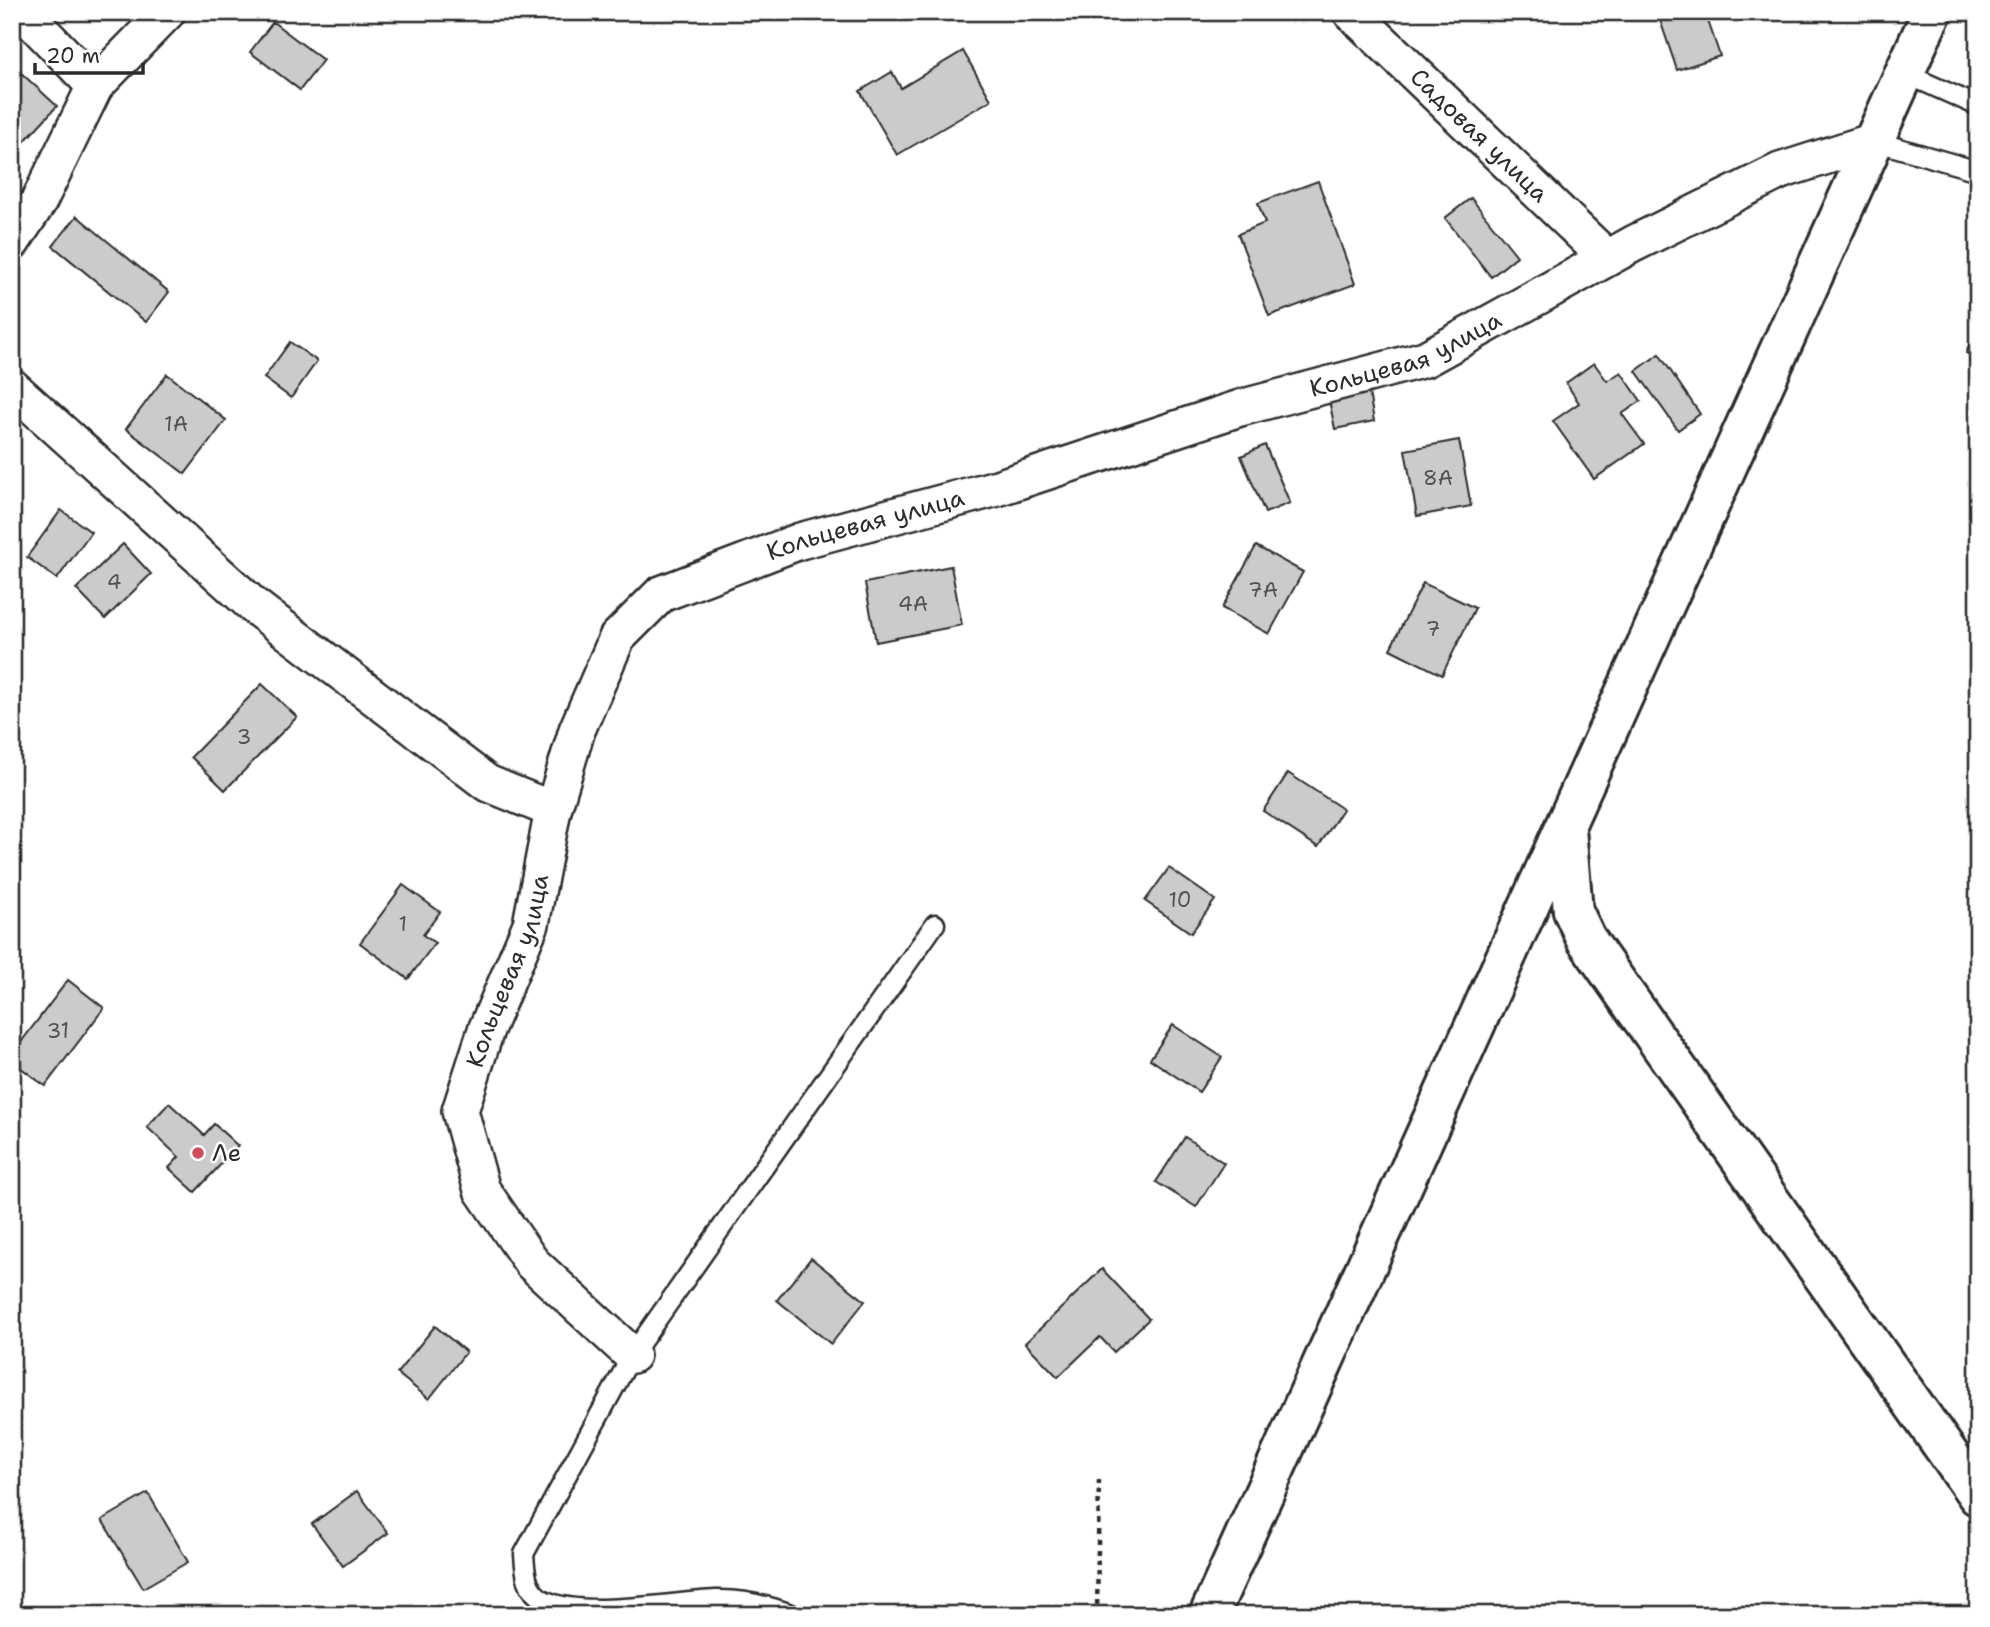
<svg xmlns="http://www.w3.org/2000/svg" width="1990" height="1627" font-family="'Shantell Sans',sans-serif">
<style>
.building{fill:#cbcbcb;stroke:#2b2b2b;stroke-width:2}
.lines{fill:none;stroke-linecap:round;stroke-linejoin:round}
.lane-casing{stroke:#2b2b2b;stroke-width:23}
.street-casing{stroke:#2b2b2b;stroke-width:40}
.secondary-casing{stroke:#2b2b2b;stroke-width:44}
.path{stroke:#2b2b2b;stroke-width:4.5;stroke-dasharray:5 5;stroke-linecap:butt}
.lane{stroke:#fff;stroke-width:18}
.street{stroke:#fff;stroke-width:35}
.secondary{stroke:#fff;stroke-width:38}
.poi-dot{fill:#d1495b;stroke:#fff;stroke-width:2.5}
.labels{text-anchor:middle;stroke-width:5;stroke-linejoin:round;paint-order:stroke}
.number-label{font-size:21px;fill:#535353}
.street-label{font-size:24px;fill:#2b2b2b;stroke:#fff}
.poi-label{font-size:24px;fill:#2b2b2b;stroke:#fff;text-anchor:start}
</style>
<rect width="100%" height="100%" fill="#fff"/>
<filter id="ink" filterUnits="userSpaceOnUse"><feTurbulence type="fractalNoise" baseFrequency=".0143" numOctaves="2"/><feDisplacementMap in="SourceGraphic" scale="14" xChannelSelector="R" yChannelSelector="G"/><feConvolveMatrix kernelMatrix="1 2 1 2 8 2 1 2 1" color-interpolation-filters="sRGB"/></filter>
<g filter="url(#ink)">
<g class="building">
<path d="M1705,12L1720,56L1677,70L1658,14Z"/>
<path d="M273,22L323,60L300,90L250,52Z"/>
<path d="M963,51L991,100L897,155L860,91L892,72L901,88Z"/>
<path d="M19,71L57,106L20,146L12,139V78Z"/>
<path d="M1318,181L1355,284L1269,316L1238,234L1265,223L1258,203Z"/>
<path d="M1471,198L1517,256L1491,277L1445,218Z"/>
<path d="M77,216L169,292L146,322L53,246Z"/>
<path d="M1978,327V358L1966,353Z"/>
<path d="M290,342L317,361L291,398L264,378Z"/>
<path d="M1659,354L1700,414L1678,430L1636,371Z"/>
<path d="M1594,363L1607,381L1621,372L1641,401L1622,414L1644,444L1594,479L1553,421L1579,403L1566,383Z"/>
<path d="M167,374L226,420L185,474L126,429Z"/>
<path d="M1368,387L1374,421L1335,429L1328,395Z"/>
<path d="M1459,440L1471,506L1417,516L1405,450Z"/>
<path d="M1265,445L1290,503L1265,513L1241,456Z"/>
<path d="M61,510L91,532L57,579L27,557Z"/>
<path d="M123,544L151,574L105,619L76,589Z"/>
<path d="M1256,546L1303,572L1269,634L1222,608Z"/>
<path d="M951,566L962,625L876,642L865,583Z"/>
<path d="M1423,583L1475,608L1442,675L1390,649Z"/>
<path d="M262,684L297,717L225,790L191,757Z"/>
<path d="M1288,773L1343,809L1318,847L1263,811Z"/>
<path d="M1169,868L1215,900L1191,933L1145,901Z"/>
<path d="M403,885L440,912L423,935L435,943L408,979L360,943Z"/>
<path d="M68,980L104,1008L45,1086L12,1061V1054Z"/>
<path d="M1173,1025L1222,1057L1199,1092L1150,1059Z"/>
<path d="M169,1103L204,1135L214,1124L238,1146L195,1192L169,1168L179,1157L147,1127Z"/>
<path d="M1185,1137L1224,1163L1196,1207L1156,1182Z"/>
<path d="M811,1258L865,1301L831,1344L777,1300Z"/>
<path d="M1102,1269L1149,1319L1114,1352L1100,1337L1058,1377L1025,1343Z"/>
<path d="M435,1326L466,1352L429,1399L397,1373Z"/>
<path d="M357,1491L388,1533L343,1566L312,1524Z"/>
<path d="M148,1493L188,1562L143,1588L102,1520Z"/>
</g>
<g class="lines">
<g class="lane-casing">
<g id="lane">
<path d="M1904,73L1978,106"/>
<path d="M1874,141L1978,171"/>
<path d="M794,1615C770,1606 742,1599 715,1600C670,1602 583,1619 544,1600C526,1591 525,1571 524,1554L632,1355L935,924"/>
</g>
</g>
<g class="street-casing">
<g id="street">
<path d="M23,12L95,86"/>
<path id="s1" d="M1351,12L1607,258"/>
<path d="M12,242L39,201L95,86L167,12"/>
<path d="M12,387L254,606L487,783L553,810"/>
<path id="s2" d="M632,1355L532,1263L482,1190L460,1111L486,1030L531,924L553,810L577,730L617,638L661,594L800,541L997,488L1240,408L1425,359L1633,244L1780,171L1874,141"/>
</g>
</g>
<g class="secondary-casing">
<g id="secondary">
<path d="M1566,829L1573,911L1586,939L1978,1496"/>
<path d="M1209,1615L1932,12"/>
</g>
</g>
<path class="path" d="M1097,1615L1099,1476"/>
<use href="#lane" class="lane"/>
<use href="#street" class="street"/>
<use href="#secondary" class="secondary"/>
</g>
</g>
<circle class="poi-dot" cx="198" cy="1153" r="7"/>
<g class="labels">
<g class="number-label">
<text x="176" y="431">1А</text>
<text x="1438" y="485">8А</text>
<text x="114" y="589">4</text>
<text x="1263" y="597">7А</text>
<text x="913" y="611">4А</text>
<text x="1433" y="636">7</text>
<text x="244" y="744">3</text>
<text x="1180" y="907">10</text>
<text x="403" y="931">1</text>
<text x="58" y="1038">31</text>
</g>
<g class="street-label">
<text dy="8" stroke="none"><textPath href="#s1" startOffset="178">Садовая улица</textPath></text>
<text dy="8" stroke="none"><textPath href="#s2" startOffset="1652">Кольцевая улица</textPath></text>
<text dy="8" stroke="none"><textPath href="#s2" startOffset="1085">Кольцевая улица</textPath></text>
<text dy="8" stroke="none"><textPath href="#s2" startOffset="455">Кольцевая улица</textPath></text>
</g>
<g class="poi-label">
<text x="212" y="1161">Ле</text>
</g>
</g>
<rect width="1990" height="1627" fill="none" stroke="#fff" stroke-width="42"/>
<rect x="21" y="21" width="1948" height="1585" fill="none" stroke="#2b2b2b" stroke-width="2.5" filter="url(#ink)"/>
<path d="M35 63v10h108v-10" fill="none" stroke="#2b2b2b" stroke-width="3.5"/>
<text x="46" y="63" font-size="21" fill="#2b2b2b" stroke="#ffffff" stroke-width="5" paint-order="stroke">20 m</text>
</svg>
